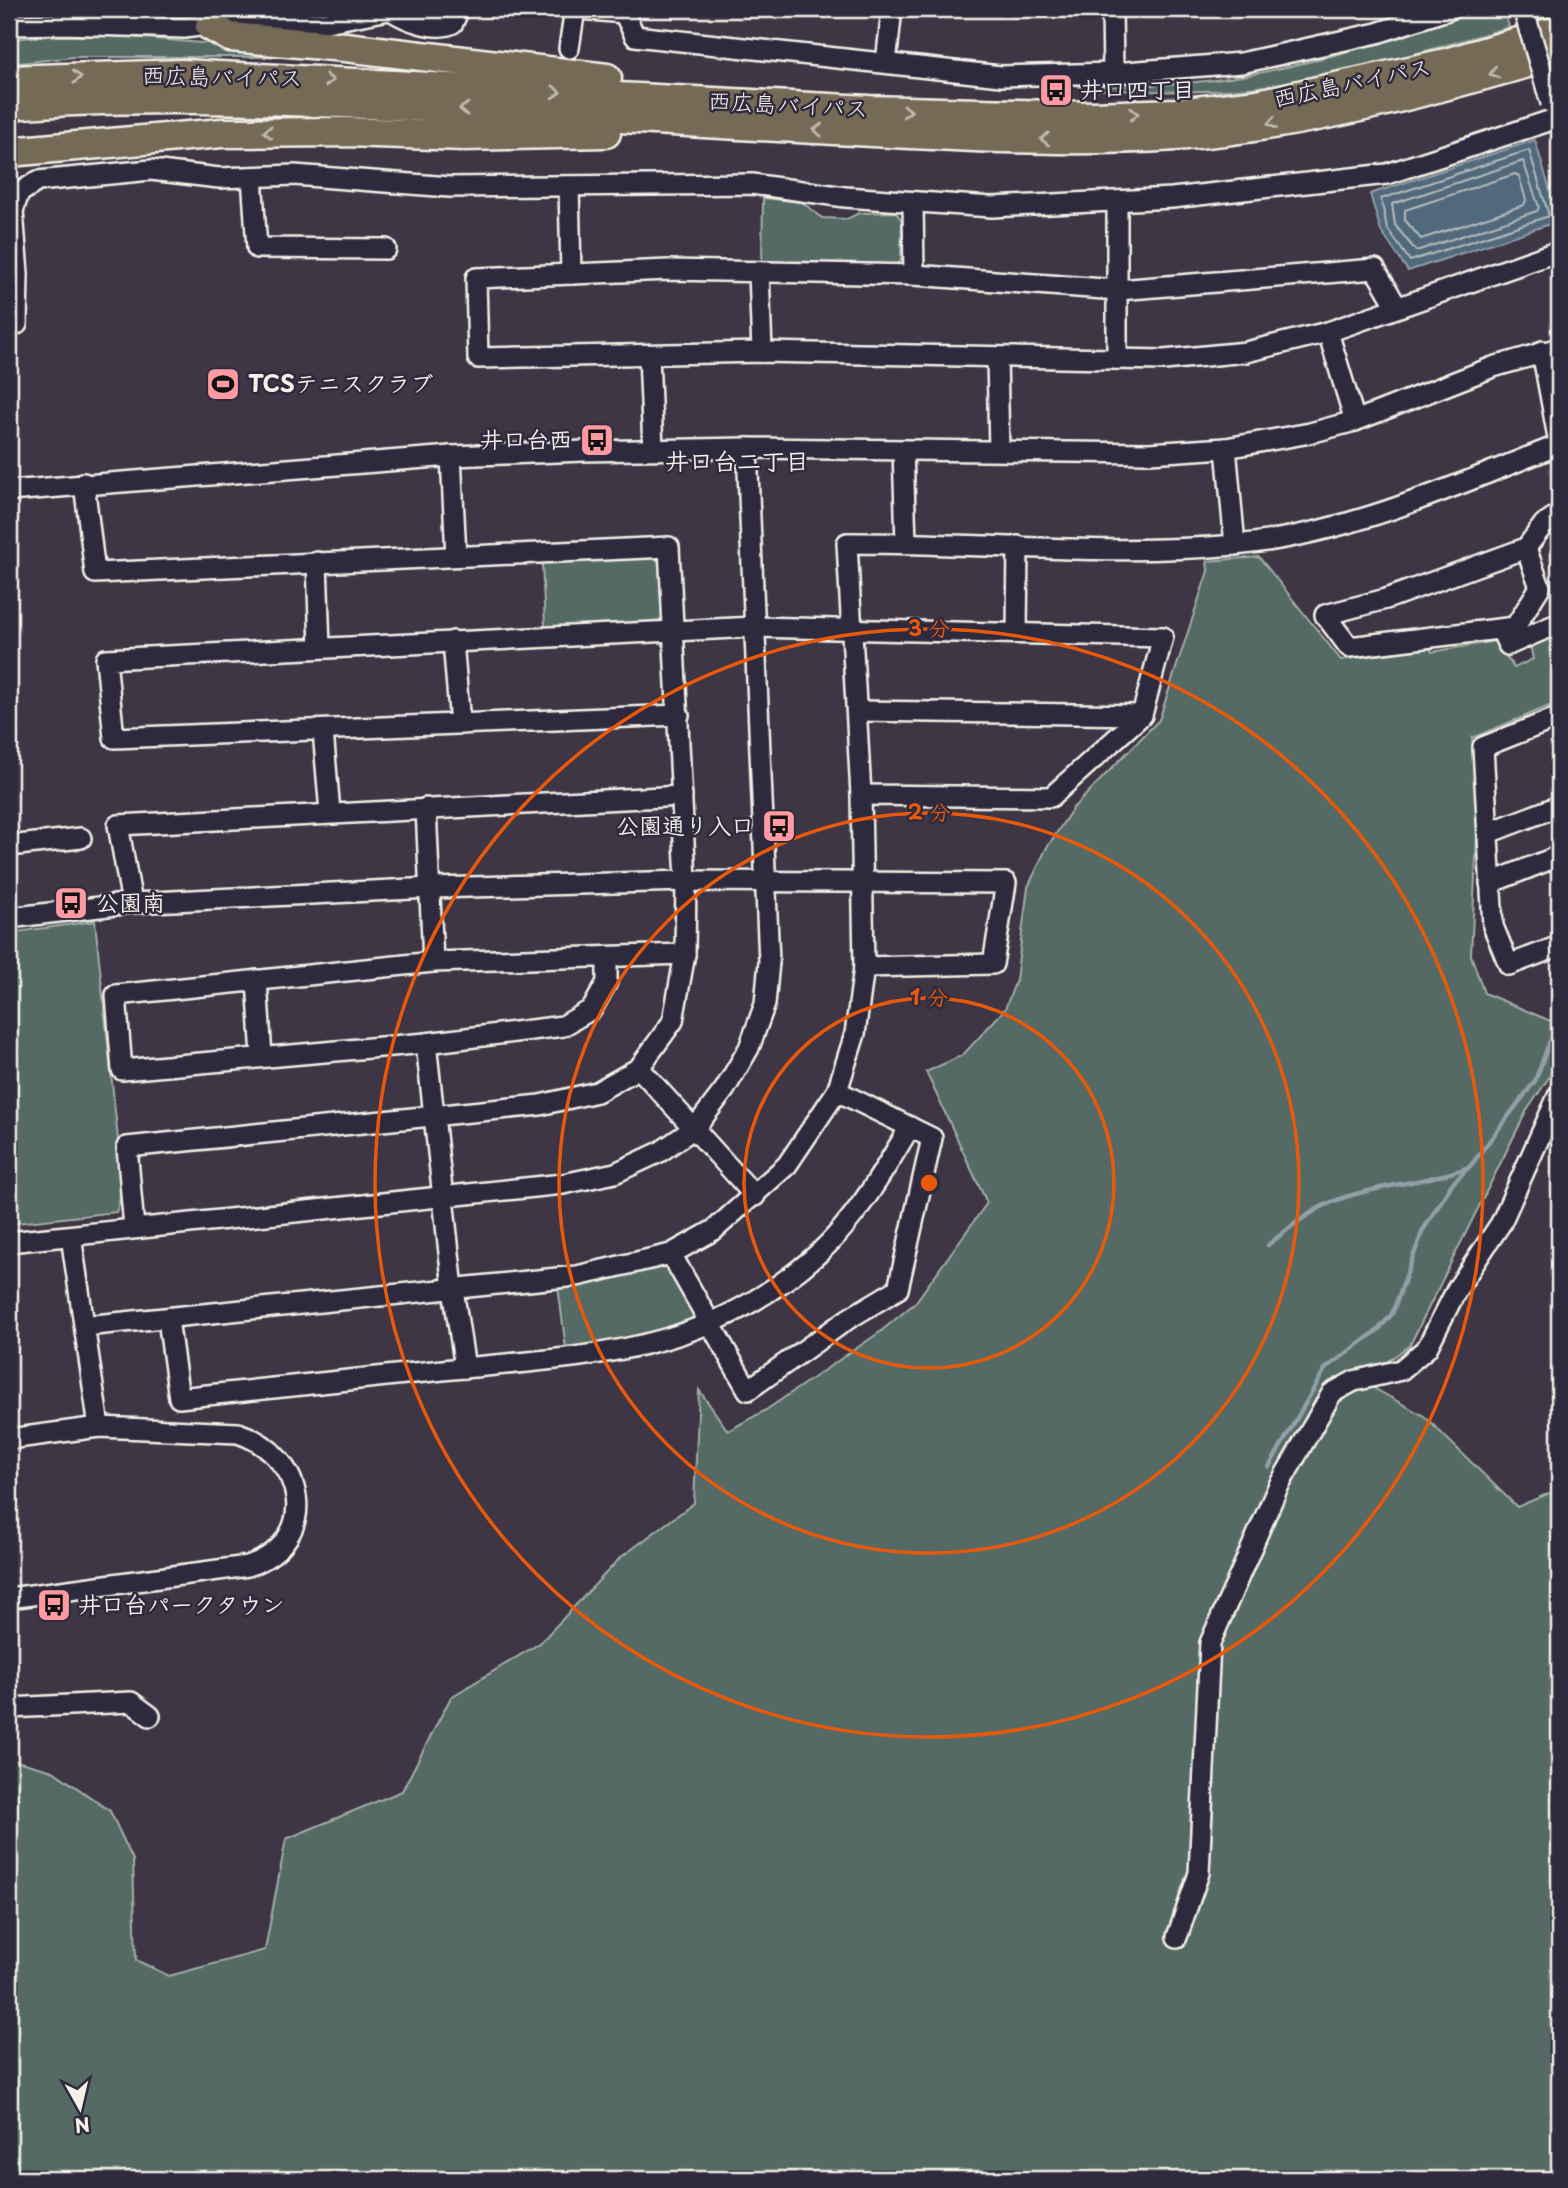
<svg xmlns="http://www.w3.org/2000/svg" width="1568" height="2188" font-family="'Playpen Sans','Klee One',sans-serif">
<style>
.green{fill:#546a65;stroke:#a4aea6;stroke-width:2}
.water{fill:#51697b;stroke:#929fa7;stroke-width:2}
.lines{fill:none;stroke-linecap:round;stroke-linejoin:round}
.shore{stroke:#b3bbbc;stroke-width:2}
.stream{stroke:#929fa7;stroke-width:4.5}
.minor-casing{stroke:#f4f1e8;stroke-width:24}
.highway-casing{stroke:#f4f1e8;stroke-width:33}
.minor{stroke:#2f2a3d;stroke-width:19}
.highway{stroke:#756a55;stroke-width:28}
.minor-bridge-casing{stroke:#f4f1e8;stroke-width:24;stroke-linecap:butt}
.minor-bridge{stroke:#2f2a3d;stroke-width:19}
.oneway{stroke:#c1bbad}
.ring{fill:none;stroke:#e8590c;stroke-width:3.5}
.labels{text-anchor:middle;stroke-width:5;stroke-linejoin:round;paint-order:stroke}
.street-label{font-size:23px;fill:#f4f1e8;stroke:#2f2a3d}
.poi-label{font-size:23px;font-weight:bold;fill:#f4f1e8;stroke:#2f2a3d;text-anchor:start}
.neighbourhood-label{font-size:24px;font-weight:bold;fill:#f4f1e8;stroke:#2f2a3d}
.centre{fill:#e8590c;stroke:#2f2a3d;stroke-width:3.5}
.ring-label{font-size:21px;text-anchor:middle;font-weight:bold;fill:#e8590c;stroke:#2f2a3d;stroke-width:5;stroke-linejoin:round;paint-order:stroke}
</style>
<rect width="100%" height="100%" fill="#3e3545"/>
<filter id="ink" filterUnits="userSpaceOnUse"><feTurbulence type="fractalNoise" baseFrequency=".0143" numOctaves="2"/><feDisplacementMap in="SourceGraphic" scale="14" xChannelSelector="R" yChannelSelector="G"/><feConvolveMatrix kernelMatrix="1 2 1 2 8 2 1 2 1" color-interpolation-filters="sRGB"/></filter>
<g filter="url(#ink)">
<g class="green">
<path d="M1485,9L1505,13L1509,27C1423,52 1338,78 1249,88C1194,94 1137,91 1083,89L1077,85C1134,87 1191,85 1248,75C1328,60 1407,34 1485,9Z"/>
<path d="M48,36H120L318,53L301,57H74L9,64V39Z"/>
<path d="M763,198L802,202L822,218L847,219L859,213L896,212L902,221L901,261L895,266L762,262Z"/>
<path d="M653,556L661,564L664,616L656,623L545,627L542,563Z"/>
<path d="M1259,557L1341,660L1430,648L1432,652L1496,641L1514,668L1533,659L1530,644L1559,631V702L1472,738L1478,818L1471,955L1484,993L1558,1024L1550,1076L1526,1112L1410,1345L1388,1361L1350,1375L1424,1416L1517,1507L1559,1489V2179H9V1759L53,1771L110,1811L133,1860L136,1960L169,1976L265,1950L286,1839L402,1791L451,1697L540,1643L620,1558L694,1503L699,1390L728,1431L766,1410L880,1332L915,1303L987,1203L926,1072L963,1055L1005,1009L1016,980L1028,887L1046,849L1073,808L1159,720L1208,571L1207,561Z"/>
<path d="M95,921L118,1139C114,1162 126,1192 116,1212L9,1224V933Z"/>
<path d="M660,1265L671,1269L694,1312L691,1321L626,1342L566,1349L558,1286L624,1276Z"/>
</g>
<path class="water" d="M1535,140L1559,221L1408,271L1381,231L1370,194Z"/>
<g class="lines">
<g class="shore">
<path d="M1529,150L1549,216L1410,261L1387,228L1381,199Z"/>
<path d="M1523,161L1539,207L1537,211L1416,251L1395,225L1392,204Z"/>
<path d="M1515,174L1519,176L1526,200L1524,205L1421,239L1405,220V210Z"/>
</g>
<g class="stream">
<path d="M1268,1245C1290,1227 1313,1208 1340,1199C1382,1184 1425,1183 1466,1168"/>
<path d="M1269,1467L1325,1369L1378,1330L1392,1314L1423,1230L1452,1184L1472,1164L1535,1081L1559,1017"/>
</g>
<g class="minor-casing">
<g id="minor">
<path d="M580,9L624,13L625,9"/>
<path d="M1112,9L1113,73"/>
<path d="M391,10C406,20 436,32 453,23L459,9"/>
<path d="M624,13L635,36L1001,76L1113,73L1241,63L1377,33L1450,9"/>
<path d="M9,25L63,24L184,28L244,20L322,23L394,9"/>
<path d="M569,48L575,9"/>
<path d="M886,63L892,9"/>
<path d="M252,177L257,248L386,249"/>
<path d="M569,186L571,274"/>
<path d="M913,202L914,275"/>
<path d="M759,272L762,352"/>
<path d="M1397,307L1375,269L1118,290L914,275L669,270L476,278L478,358L762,352L1164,360L1246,352L1328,332L1559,251"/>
<path d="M9,326L17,324L18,274L13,211L19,193L38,181L151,170L219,178L294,175L450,187L752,184L845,197L992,207L1172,198L1387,174L1555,119"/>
<path d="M1328,332L1355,421"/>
<path d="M1542,351L1559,443"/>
<path d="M649,355L653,449"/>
<path d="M997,357L999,450"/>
<path d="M1117,359V201"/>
<path d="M1226,448L1235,545"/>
<path d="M903,450L906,543"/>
<path d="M451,456L456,556"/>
<path d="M84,483L95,573L669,547L686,881L685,954L673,1021L639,1068L597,1092L540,1105L127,1147L134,1228"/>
<path d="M9,491L451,456L584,451L747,448L1149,453L1226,448L1310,433L1355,421L1493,367L1559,348"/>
<path d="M1526,548L1540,587L1515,627L1349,647L1325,615L1386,599L1526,548L1544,524L1559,514"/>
<path d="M317,562L320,648"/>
<path d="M1501,630L1508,645L1559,623"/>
<path d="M1017,632L1018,546"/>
<path d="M453,641L460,724"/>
<path d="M857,711L1142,715"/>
<path d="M679,715L114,738L106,659L755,627L1163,637L1142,715L1051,797L861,795"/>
<path d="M1559,717L1483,747L1493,926L1509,965L1559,946"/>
<path d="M323,731L330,812"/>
<path d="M426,808L433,962"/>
<path d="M1488,833L1559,806"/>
<path d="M9,846L81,838"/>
<path d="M1490,883L1559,856"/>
<path d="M132,903L118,825L682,796"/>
<path d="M9,918L132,903L432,888L686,881L1006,883L993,964L864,967"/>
<path d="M607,958V982L592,1009L563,1026L426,1043L122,1070L116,995L433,962L685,954"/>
<path d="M257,980L262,1057"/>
<path d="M426,1043L453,1289L465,1368"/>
<path d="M639,1068L755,1196"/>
<path d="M71,1236L99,1427"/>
<path d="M9,1242L563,1184L615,1173L660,1152L696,1127L725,1089L749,1048L765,1004L769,962L747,448"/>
<path d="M671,1254L748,1390L848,1319L898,1289L932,1138L837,1091"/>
<path d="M168,1319L179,1398C267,1389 355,1379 443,1370C589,1355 704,1357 820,1252C857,1218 884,1170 910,1127"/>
<path d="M85,1326L577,1276L671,1254L714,1230L787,1165L837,1091L855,1034L864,967L861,795L847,543C976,542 1106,557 1235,545C1348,535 1455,485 1559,445"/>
<path d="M9,1439L99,1427L238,1433C305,1455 323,1540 248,1566L9,1598"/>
<path d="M9,1708L131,1702L150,1716"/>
<path d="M1177,1937L1199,1873L1210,1643L1278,1487L1332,1393L1354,1381L1401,1370L1427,1348L1457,1289L1501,1223L1559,1094"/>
</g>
</g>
<g class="highway-casing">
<g id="highway">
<path d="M210,26L230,37L345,47L607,78"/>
<path d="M9,80L182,74L869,110L1093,116L1176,113L1258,104L1446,63L1559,30"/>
<path d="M9,105C134,95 259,99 385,105C542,112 698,124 855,131C962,137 1069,143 1176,136C1307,126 1434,90 1559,54"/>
<path d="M9,152L222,133L345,132L464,136L606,133"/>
</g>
</g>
<use href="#minor" class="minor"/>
<use href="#highway" class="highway"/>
<g class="minor-bridge-casing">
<path id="minor-bridge" d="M1525,15L1551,103"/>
</g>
<use href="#minor-bridge" class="minor-bridge"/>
</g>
<defs><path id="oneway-chevron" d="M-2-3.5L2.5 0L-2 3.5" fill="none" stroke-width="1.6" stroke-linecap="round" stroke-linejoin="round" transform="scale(1.75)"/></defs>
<g class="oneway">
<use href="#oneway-chevron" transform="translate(1494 73) rotate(164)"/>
<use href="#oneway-chevron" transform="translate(77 77) rotate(-2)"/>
<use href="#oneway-chevron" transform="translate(329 80) rotate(2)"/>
<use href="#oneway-chevron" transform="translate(556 92) rotate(3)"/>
<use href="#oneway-chevron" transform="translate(464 109) rotate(-177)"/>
<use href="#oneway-chevron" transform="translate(907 111) rotate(2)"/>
<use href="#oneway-chevron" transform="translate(1134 114) rotate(-2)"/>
<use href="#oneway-chevron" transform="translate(1272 123) rotate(170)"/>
<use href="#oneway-chevron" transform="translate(818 130) rotate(-178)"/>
<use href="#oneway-chevron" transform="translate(268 132) rotate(179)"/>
<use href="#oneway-chevron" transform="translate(1045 139) rotate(-180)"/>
</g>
</g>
<g class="ring">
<circle cx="929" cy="1183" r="185"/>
<circle cx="929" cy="1183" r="370"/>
<circle cx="929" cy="1183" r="554"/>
</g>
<defs>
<g id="bus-square" transform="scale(1.75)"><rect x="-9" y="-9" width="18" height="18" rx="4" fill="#ff9aa2" stroke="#2f2a3d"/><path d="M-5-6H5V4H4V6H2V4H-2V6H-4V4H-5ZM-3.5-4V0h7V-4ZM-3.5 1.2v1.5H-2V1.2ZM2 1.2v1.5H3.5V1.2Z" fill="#111"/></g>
<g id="stadium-square" transform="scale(1.75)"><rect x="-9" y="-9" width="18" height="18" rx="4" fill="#ff9aa2" stroke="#2f2a3d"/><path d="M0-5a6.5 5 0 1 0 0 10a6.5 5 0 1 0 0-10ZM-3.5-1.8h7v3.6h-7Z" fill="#111"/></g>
</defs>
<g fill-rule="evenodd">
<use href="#bus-square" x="1056" y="90"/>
<use href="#stadium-square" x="223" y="384"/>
<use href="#bus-square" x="597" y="440"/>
<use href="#bus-square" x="779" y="826"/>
<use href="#bus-square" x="71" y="903"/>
<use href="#bus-square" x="54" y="1605"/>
</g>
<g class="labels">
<g class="street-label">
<text transform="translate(222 77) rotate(1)" y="8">西広島バイパス</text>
<text transform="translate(1352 83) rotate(-12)" y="8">西広島バイパス</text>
<text transform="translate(788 105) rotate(3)" y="8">西広島バイパス</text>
</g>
<g class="poi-label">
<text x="1080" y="98">井口四丁目</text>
<text x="248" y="392">TCSテニスクラブ</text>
<text x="572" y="448" text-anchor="end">井口台西</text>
<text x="754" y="834" text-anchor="end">公園通り入口</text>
<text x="96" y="911">公園南</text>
<text x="78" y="1613">井口台パークタウン</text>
</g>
<g class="neighbourhood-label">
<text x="737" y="470">井口台二丁目</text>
</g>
</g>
<circle cx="929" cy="1183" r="10" class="centre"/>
<g class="ring-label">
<text x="929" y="636">3 分</text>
<text x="929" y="820">2 分</text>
<text x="929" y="1005">1 分</text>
</g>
<rect width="1568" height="2188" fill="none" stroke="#2f2a3d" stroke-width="35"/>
<rect x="18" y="18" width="1533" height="2153" fill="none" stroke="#f4f1e8" stroke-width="2.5" filter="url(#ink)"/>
<g transform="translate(80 2108) rotate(172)" stroke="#2f2a3d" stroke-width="5" paint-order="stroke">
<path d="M0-5L12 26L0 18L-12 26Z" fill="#f4f1e8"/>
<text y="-10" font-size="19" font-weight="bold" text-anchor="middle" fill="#f4f1e8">N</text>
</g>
</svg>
